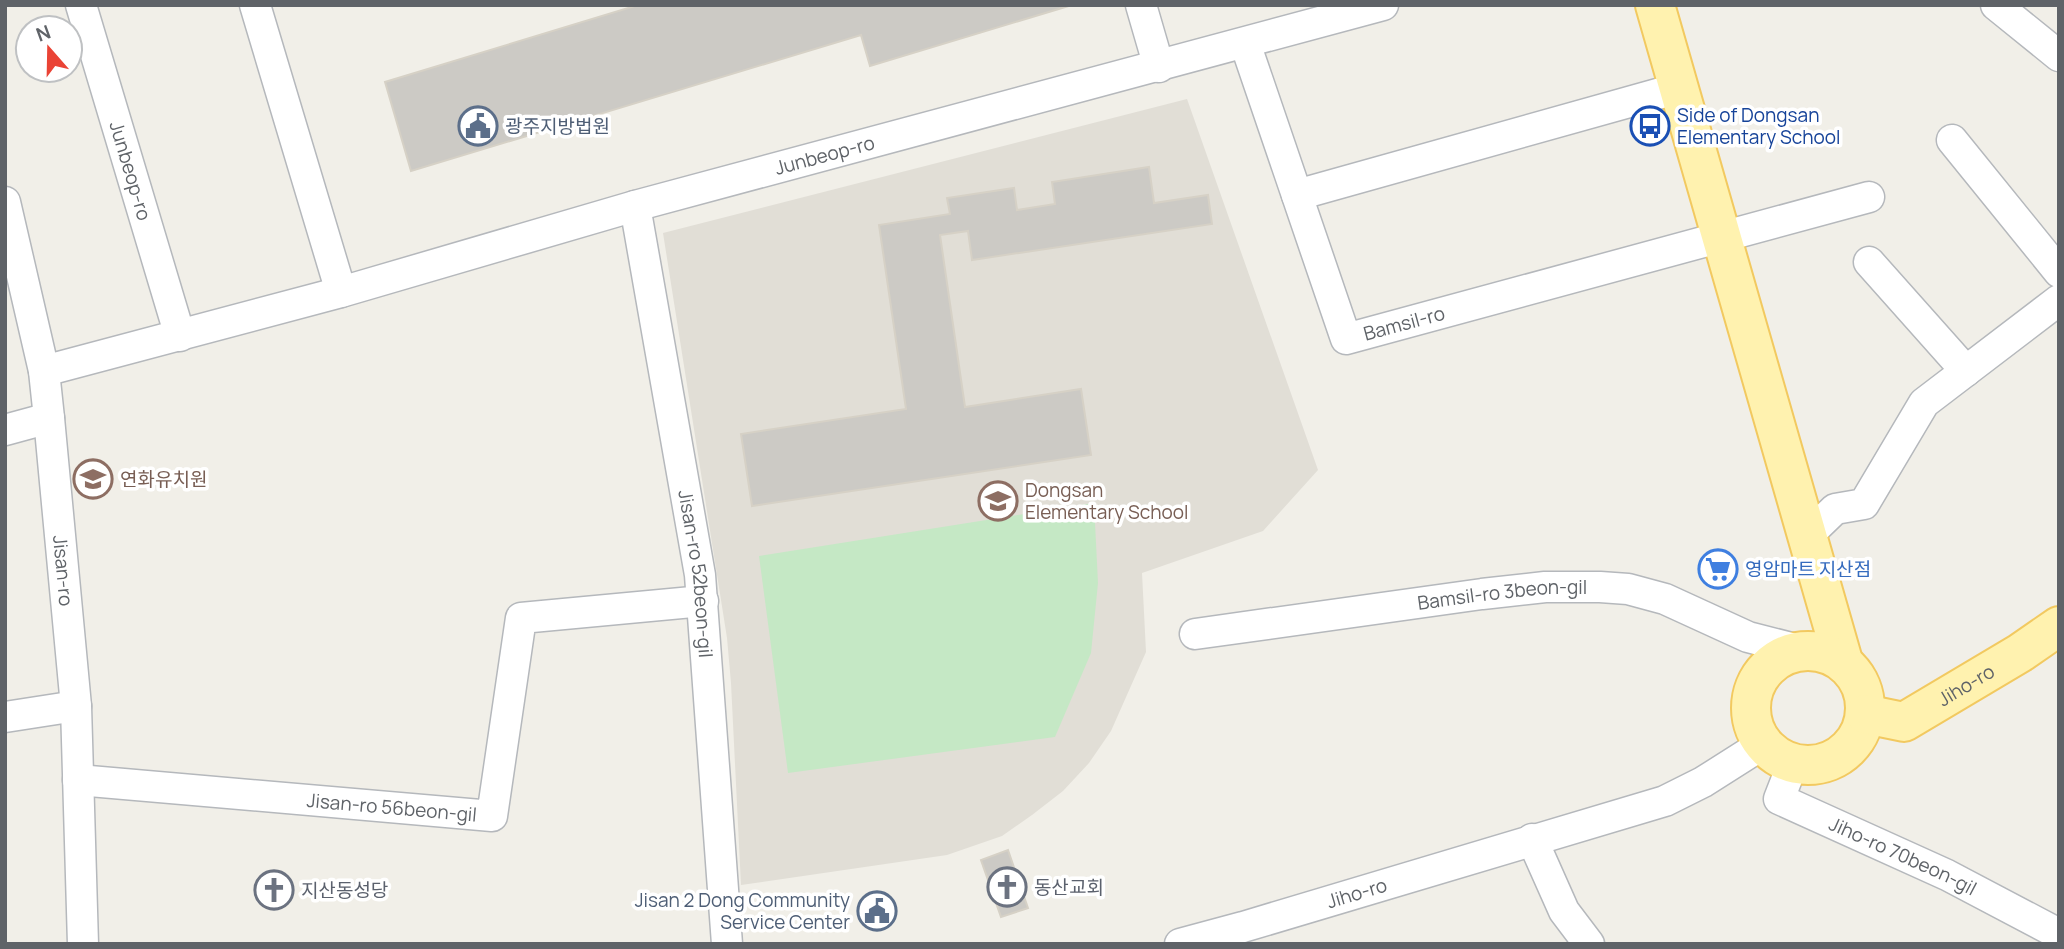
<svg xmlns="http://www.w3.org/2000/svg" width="2064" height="949" font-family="Manrope,'Noto Sans KR',sans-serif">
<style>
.education{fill:#e1ded6}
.green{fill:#c5e8c5}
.building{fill:#cccac5;stroke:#d6d1c6;stroke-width:2}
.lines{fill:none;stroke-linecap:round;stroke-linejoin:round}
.minor-casing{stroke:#b5b8bc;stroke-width:33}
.major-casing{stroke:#f2c960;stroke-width:42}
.minor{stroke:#fff;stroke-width:30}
.major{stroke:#fff2af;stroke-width:38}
.labels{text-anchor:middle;stroke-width:7;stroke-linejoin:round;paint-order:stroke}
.transit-label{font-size:19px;fill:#164399;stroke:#fff;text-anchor:start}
.service-label{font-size:19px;fill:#4e5e75;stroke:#fff;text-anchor:start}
.street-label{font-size:19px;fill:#5f6368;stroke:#fff}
.education-label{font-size:19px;fill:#785e54;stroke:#fff;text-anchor:start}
.shop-label{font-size:19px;fill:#366cbe;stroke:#fff;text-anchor:start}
.worship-label{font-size:19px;fill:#5b616d;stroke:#fff;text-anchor:start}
</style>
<rect width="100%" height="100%" fill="#f1efe8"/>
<path class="education" d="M1187,99L1318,470L1263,531L1142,573L1146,652L1111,731L1089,763L1063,791L1032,815L1002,836L947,855L741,885L731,683L727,638L663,233Z"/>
<path class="green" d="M1094,503L1098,583L1091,653L1055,737L788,773L759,556Z"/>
<g class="building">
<path d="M638,5H1072L870,66L861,35L411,171L385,82Z"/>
<path d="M1149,167L1154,203L1208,195L1212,224L972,260L968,231L940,235L965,407L1081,389L1091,455L752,506L741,434L906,409L879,225L950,214L947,198L1014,188L1017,210L1055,204L1052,182Z"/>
<path d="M1008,850L1028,908L1001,917L981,860Z"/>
</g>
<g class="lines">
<g class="minor-casing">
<g id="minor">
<path id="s1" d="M81,5L180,336"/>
<path d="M255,5L341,292"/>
<path d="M1141,5L1159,67"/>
<path d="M1996,5L2059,56"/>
<path id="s2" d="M1245,43L1346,339L1869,197"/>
<path d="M1952,140L2059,272"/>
<path d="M1297,195L1679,88"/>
<path id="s3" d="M5,202L44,371L49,418L76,706L83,944"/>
<path id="s4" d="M635,206L700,575L727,944"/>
<path d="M1869,262L1966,371"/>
<path id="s5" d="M44,371L341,292L635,206L1383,5"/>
<path d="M5,430L49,418"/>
<path d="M1807,536L1835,509L1864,504L1924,403L2059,300"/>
<path id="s6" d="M1195,634L1482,594L1545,587H1600L1628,589L1665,599L1748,637L1799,650"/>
<path d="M5,717L76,706"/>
<path id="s7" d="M1793,763L1779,799L1947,875L2059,934"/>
<path id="s8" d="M78,780L492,816L521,618L703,601"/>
<path d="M1532,839L1564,911L1589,944"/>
<path id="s9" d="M1180,944L1243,927L1665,801L1703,782L1763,744"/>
</g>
</g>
<g class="major-casing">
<g id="major">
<path d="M1655,5L1843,661"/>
<circle cx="1808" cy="708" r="57"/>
<path id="s10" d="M1865,714L1904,722L2020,653L2059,626"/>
</g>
</g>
<use href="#minor" class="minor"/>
<use href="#major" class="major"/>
</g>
<defs>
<g id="civic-ring" transform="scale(2.0125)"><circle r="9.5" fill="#fff" stroke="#5c6f8a" stroke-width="1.5"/><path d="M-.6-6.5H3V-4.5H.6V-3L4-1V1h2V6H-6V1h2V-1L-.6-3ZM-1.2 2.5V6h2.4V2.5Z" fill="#5c6f8a"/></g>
<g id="bus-ring" transform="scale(2.0125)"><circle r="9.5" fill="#fff" stroke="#1a4fb4" stroke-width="1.5"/><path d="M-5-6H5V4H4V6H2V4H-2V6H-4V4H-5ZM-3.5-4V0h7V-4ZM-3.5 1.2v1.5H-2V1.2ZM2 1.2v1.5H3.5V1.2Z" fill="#1a4fb4"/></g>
<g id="school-ring" transform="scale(2.0125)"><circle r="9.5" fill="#fff" stroke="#8d6e63" stroke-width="1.5"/><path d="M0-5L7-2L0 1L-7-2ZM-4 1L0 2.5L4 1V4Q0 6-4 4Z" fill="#8d6e63"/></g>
<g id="supermarket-ring" transform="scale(2.0125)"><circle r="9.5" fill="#fff" stroke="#3f7fe0" stroke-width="1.5"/><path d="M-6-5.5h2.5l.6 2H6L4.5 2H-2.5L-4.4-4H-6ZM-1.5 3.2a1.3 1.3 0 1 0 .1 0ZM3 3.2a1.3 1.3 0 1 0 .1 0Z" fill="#3f7fe0"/></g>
<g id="church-ring" transform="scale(2.0125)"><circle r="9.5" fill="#fff" stroke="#6b7280" stroke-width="1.5"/><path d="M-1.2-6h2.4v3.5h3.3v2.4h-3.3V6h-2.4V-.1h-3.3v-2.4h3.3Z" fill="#6b7280"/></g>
</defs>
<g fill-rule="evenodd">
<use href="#civic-ring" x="478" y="126"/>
<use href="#bus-ring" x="1650" y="126"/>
<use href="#school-ring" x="93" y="479"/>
<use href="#school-ring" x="998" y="501"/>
<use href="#supermarket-ring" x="1718" y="569"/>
<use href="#church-ring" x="1007" y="887"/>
<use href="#church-ring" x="274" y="890"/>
<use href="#civic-ring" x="877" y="911"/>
</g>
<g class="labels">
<g class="transit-label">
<text x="1677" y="122">Side of Dongsan<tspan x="1677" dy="22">Elementary School</tspan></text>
</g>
<g class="service-label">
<text x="505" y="133">광주지방법원</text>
<text x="850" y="907" text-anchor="end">Jisan 2 Dong Community<tspan x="850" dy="22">Service Center</tspan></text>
</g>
<g class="street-label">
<text dy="7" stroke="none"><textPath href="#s5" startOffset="810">Junbeop-ro</textPath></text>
<text dy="7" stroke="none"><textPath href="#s1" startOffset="173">Junbeop-ro</textPath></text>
<text dy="7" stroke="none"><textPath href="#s2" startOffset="373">Bamsil-ro</textPath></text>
<text dy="7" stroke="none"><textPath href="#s3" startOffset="374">Jisan-ro</textPath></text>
<text dy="7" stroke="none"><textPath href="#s4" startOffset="373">Jisan-ro 52beon-gil</textPath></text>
<text dy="7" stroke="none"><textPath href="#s6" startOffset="310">Bamsil-ro 3beon-gil</textPath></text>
<text dy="7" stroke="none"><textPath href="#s10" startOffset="112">Jiho-ro</textPath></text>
<text dy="7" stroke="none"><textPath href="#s8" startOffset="315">Jisan-ro 56beon-gil</textPath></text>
<text dy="7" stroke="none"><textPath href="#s7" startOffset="175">Jiho-ro 70beon-gil</textPath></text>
<text dy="7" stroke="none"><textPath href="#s9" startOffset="184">Jiho-ro</textPath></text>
</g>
<g class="education-label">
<text x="120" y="486">연화유치원</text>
<text x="1025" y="497">Dongsan<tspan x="1025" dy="22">Elementary School</tspan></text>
</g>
<g class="shop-label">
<text x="1745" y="576">영암마트 지산점</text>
</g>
<g class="worship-label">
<text x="1034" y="894">동산교회</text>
<text x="301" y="897">지산동성당</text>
</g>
</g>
<rect width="2064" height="949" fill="none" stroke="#5f6368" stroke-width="14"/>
<g transform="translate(49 49) rotate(340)"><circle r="33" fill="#ffffff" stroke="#bfc1c3" stroke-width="2"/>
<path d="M0-5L12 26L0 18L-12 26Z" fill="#ea4335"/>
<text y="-10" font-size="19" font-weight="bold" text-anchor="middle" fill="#5f6368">N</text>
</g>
</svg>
